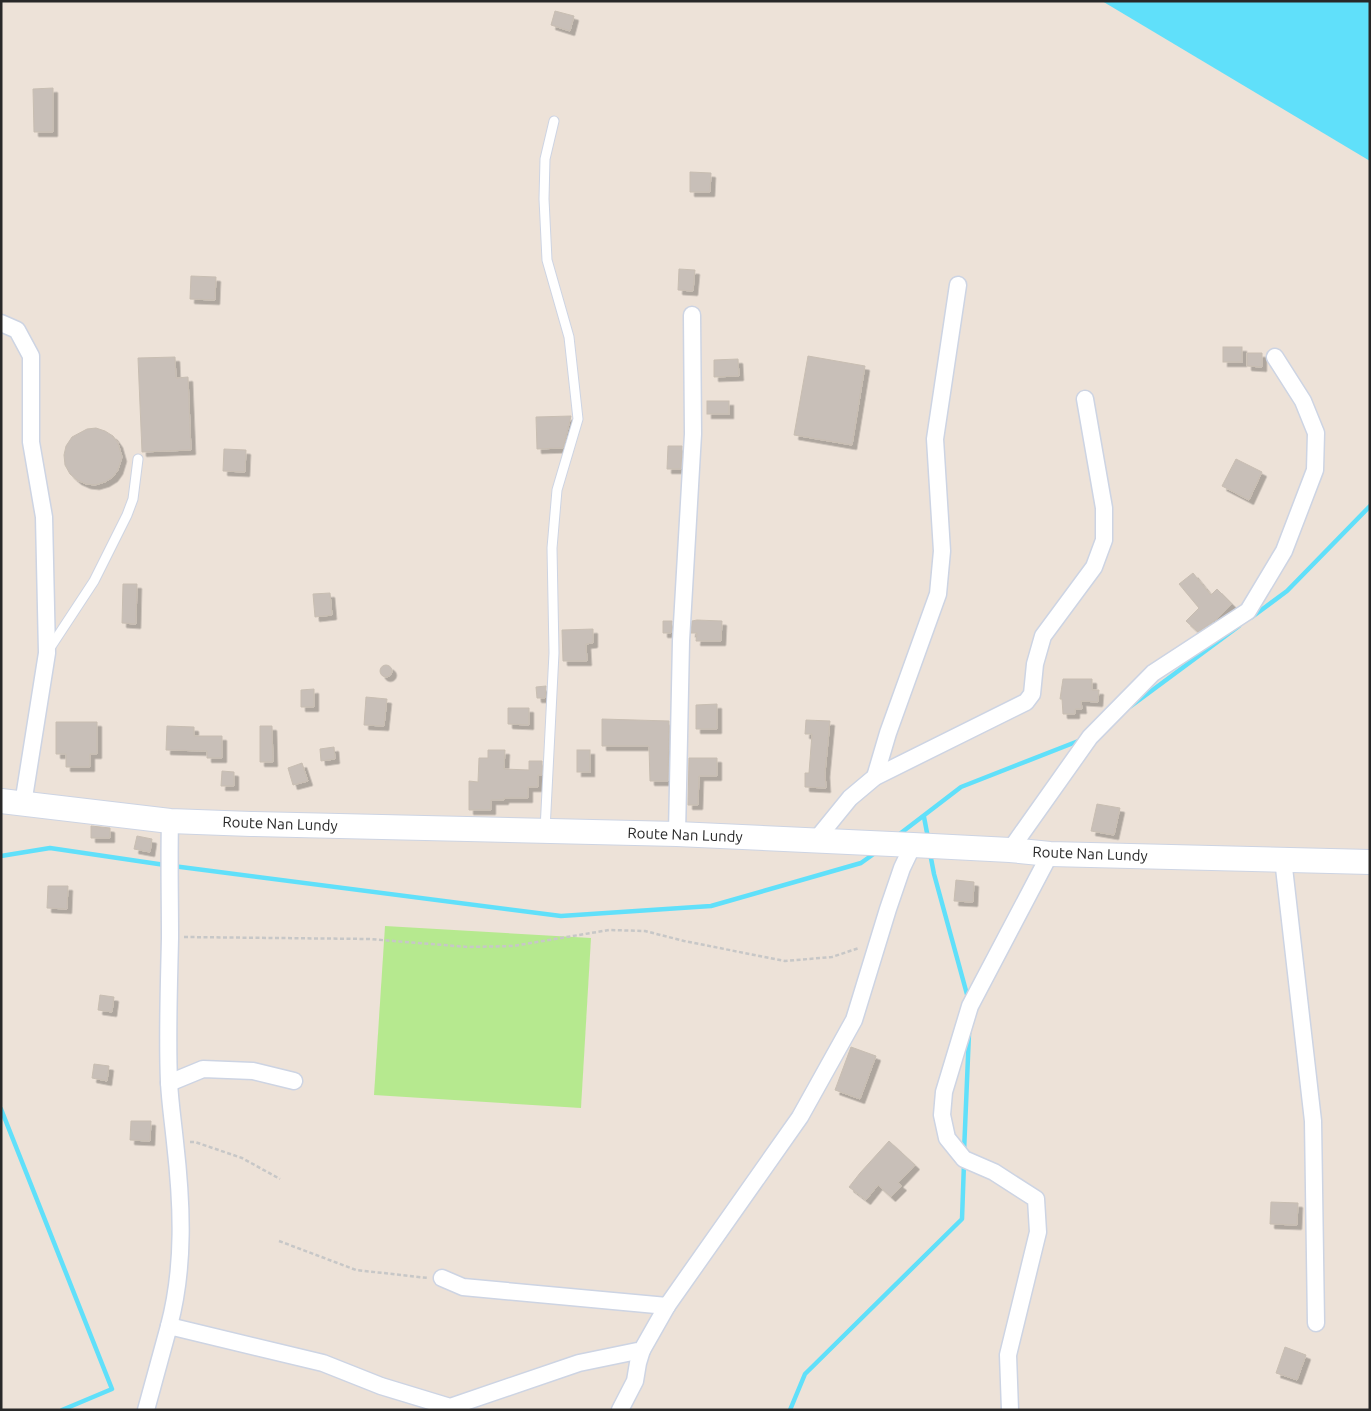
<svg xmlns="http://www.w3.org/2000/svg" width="1371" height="1411" font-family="Ubuntu,sans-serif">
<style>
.green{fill:#b6e98f}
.water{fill:#60e0fa}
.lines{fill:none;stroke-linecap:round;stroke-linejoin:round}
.stream{stroke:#60e0fa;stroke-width:4.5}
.building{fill:#c8bfb8;stroke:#c8beb2;filter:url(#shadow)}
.service-casing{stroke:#cdd4e3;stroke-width:11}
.minor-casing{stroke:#cdd4e3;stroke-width:19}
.secondary-casing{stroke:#cdd4e3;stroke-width:26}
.path{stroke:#c7c7c7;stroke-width:2.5;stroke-dasharray:4 2.5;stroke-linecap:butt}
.service{stroke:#fff;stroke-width:9}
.minor{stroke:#fff;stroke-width:16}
.secondary{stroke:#fff;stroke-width:24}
.labels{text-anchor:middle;stroke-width:5;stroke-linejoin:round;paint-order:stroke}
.street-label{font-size:15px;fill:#282828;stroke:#fff}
</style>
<defs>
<filter id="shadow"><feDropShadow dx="4.5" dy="4.5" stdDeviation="0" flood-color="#0004"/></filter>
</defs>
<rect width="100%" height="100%" fill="#ede2d8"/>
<path class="green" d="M385,926L591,938L581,1108L374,1095Z"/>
<path class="water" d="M1102,1H1370V161Z"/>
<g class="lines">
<g class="stream">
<path d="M1252,617L1287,591L1370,506"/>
<path d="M1131,706L1239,626"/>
<path d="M924,817L928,838"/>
<path d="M897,836L961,787L1081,740"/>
<path d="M930,853L934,874L968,998"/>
<path d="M1,856L50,848L165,865"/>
<path d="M173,866L561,916L711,906L861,863L875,853"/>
<path d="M1,1109L112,1389L62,1410"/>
<path d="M964,1152L969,1033"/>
<path d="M790,1410L805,1374L962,1219L964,1163"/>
</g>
</g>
<g class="building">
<path d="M555,11L574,16L570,31L551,25Z"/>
<path d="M53,88V132H34L33,89Z"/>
<path d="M690,172L711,173L710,192H690Z"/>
<path d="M679,269L695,270L693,291L678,290Z"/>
<path d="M191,276L216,277L215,300L190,299Z"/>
<rect x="1223" y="347" width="19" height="15"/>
<path d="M1247,353H1262V367L1247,366Z"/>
<path d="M808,356L865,366L852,445L794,435Z"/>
<path d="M175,357L176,378L188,377L191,450L142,452L138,358Z"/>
<path d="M738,359L739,376L714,377V360Z"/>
<rect x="707" y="401" width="22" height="13"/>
<path d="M571,416L563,448L537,449L536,417Z"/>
<path d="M96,428L105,431L113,436L118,443L122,457L118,470L113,477L105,482L95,485L86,484L77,480L70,474L65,465L64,455L66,446L72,437L87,429Z"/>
<path d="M668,446H682L681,469H667Z"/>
<path d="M224,449L246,450L245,472L223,471Z"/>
<path d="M1236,459L1262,472L1249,500L1222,486Z"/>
<path d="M1193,573L1211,595L1217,589L1232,604L1218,618L1198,632L1186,621L1199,608L1179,584Z"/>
<path d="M123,584H137L136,624L122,623Z"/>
<path d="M330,593L332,615L315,617L313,594Z"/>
<path d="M697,620L722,621L721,641H696L697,633H691L692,621Z"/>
<path d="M663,621H672L671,633H663Z"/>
<path d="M593,629V643L586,644L587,661H563L562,630Z"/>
<circle cx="386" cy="671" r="6"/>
<path d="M1063,679H1092V690H1099L1098,702L1081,701L1082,709H1075V714H1063L1062,699H1060Z"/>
<path d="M546,686L545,698H537L536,687Z"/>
<path d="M314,689V707H301V690Z"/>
<path d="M366,697L387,699L384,726L364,725Z"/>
<path d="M717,704V729H696V705Z"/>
<path d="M508,708H529V725L508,724Z"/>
<path d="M602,719L669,721L668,781H650L649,747L648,746H602Z"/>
<path d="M806,720L830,721L825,773L826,788L805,787V773H809L812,734H805Z"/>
<path d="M56,722H97V754H90V767H66V754H56Z"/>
<path d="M167,726L194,727V736H222V758H207V751L166,750Z"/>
<path d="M260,726H272L273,762H260Z"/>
<path d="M334,747L335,759L321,761L320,749Z"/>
<path d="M488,750H505L504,769L529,770V761H542V775H538V787H528V798H504V800H491V810H469V781L478,782L479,758H488Z"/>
<rect x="577" y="750" width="13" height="22"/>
<path d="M689,758H717V776H699L698,805H688Z"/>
<path d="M302,763L308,781L293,785L288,768Z"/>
<path d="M222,771L234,772V786H221Z"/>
<path d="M1097,804L1120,808L1114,835L1091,831Z"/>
<path d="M91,826L110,828V838H91Z"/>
<path d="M137,836L152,839L150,852L134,849Z"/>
<path d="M956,880L974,882L973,902L954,901Z"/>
<path d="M48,886H68L67,909L47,908Z"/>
<path d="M100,995L114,997L112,1012L98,1010Z"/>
<path d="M851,1047L876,1056L860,1099L835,1090Z"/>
<path d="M94,1064L109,1066L107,1081L92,1078Z"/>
<path d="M131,1121H151L150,1141L130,1140Z"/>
<path d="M889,1141L915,1165L898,1183L902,1186L891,1197L878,1185L866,1200L849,1187L860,1173Z"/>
<path d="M1271,1202L1298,1203L1297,1225L1270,1224Z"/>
<path d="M1285,1347L1306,1355L1297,1380L1276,1373Z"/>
</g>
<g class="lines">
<g class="service-casing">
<g id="service">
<path d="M48,651L94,581L127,515L133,499L138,459"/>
<path d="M545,830L554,653L552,548L557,490L578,419L569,337L547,260L544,199L545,159L554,121"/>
</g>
</g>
<g class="minor-casing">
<g id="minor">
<path d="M1,323L17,330L31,356V442L44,517L47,653L23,804"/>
<path d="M875,777L888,733L938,594L942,551L935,439L958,285"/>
<path d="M677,834L681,641L693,434L692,315"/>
<path d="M815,841L850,798L875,777L1026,702L1032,694L1035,664L1043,636L1094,567L1104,540V508L1085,399"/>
<path d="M1010,850L1090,737L1153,673L1248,611L1284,551L1315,470L1316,433L1303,401L1275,357"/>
<path d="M1283,859L1313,1121L1316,1323"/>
<path d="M169,1083L203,1069L253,1071L294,1081"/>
<path d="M442,1278L463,1287L667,1306"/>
<path d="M169,1326C185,1266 182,1203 175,1142C173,1122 170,1102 169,1082C167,1034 169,986 170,938C170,899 169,860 170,821"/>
<path d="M146,1410L169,1326L323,1363L381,1386L450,1407L579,1363L642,1350L667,1306L800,1117L854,1020L888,909L902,868L913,845"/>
<path d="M620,1410L635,1381L638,1363L642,1350"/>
<path d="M1010,1410L1008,1355L1038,1232L1036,1199L994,1172L964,1159L947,1138L942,1115L944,1092L970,1006L1050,854"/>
</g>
</g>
<g class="secondary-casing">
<path id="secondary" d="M1,801L170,821L251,824L677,834L913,845L1010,850L1050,854L1370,862"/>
</g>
<g class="path">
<path d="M184,937L369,939L468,947L513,946L609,930L645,931L684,941L785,961L832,957L859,948"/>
<path d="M190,1142H195L242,1158L280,1179"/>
<path d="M279,1241L356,1270L428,1278"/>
</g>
<use href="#service" class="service"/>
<use href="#minor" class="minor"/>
<use href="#secondary" class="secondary"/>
</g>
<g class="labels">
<g class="street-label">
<text transform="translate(280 824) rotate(2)" y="5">Route Nan Lundy</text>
<text transform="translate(685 835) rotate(2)" y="5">Route Nan Lundy</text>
<text transform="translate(1090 854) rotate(2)" y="5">Route Nan Lundy</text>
</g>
</g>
<rect width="1371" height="1411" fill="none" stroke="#282828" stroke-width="5"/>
</svg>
